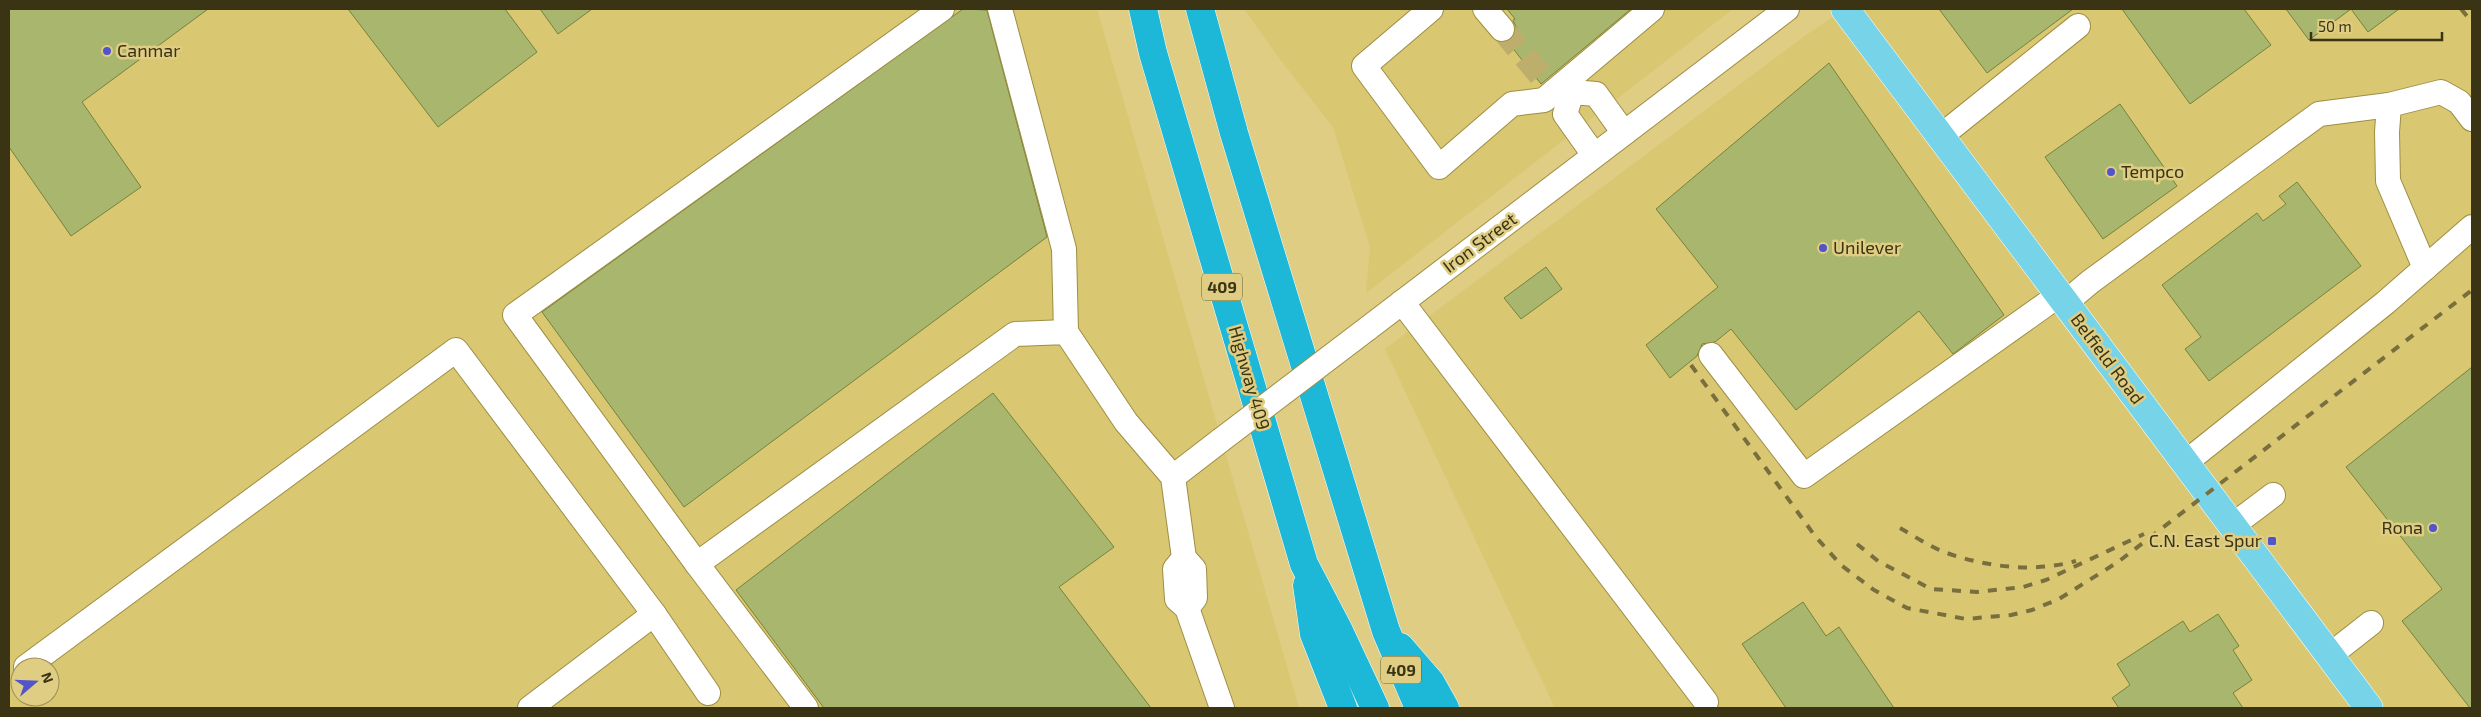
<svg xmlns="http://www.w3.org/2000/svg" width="2481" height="717" font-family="'Exo 2',sans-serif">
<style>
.built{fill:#d9c772;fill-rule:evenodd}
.building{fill:#a9b66e;stroke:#76823b}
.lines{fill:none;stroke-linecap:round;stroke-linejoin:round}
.minor-tunnel{stroke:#bdae6c;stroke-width:24;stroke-dasharray:24 12;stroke-linecap:butt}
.minor-casing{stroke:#9e8e43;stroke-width:26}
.major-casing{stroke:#fff;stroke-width:29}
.highway-casing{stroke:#fff;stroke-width:29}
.minor{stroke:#fff;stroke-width:24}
.major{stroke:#77d4e8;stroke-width:28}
.highway{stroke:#1db8d8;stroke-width:28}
.rail{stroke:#796e3e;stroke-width:4;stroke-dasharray:9 9;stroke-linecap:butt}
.minor-bridge-casing{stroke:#9e8e43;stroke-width:26;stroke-linecap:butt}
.minor-bridge{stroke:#fff;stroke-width:24}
.poi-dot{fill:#5254ca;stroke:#decd82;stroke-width:2}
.labels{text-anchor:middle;stroke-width:5;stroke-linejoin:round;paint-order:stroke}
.shield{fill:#decd82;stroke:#6b6135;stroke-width:1}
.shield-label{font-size:16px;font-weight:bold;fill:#3a3314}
.poi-label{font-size:18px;fill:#3a3314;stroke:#decd82;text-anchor:start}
.street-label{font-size:18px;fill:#3a3314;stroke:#decd82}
</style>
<rect width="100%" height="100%" fill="#decd82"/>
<g class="built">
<path d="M9,9H1097L1299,708H9ZM20,667H50V697H20Z"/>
<path d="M1244,9H1733L1366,293L1370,247L1333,127L1279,58Z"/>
<path d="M1845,9H2472V708H1555L1385,349L1806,35Z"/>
</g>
<g class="building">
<path d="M9,9H208L82,102L141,187L71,236L9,147Z"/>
<path d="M348,9H505L537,52L438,127Z"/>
<path d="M540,9H592L558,34Z"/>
<path d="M963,9L987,10L1047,237L684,507L542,312Z"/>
<path d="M1507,9H1631L1541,84L1507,41L1515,34L1516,27L1513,20L1515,19Z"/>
<path d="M1939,9H2073L1987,73Z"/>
<path d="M2122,9H2244L2271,45L2190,104Z"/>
<path d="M2286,9H2351L2309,40Z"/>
<path d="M2351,9H2399L2368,32Z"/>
<path d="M1829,63L2004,315L1953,354L1919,311L1796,410L1731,329L1715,342L1702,344L1697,356L1670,378L1646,345L1718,287L1656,209Z"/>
<path d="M2120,104L2177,186L2103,239L2045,157Z"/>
<path d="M2297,182L2361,266L2209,381L2185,349L2201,337L2162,285L2257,213L2263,221L2286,204L2279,196Z"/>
<path d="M1546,267L1562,289L1521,319L1504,298Z"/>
<path d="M2472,367V708H2470L2402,621L2442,589L2346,467Z"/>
<path d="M993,393L1114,547L1059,587L1151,708H824L736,590Z"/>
<path d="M1803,602L1826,636L1839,627L1894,708H1786L1742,644Z"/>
<path d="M2218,614L2239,646L2233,650L2252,680L2233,693L2243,708H2119L2112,698L2130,685L2117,664L2183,621L2190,632Z"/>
</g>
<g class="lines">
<path class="minor-tunnel" d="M1502,29L1545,81"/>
<g class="minor-casing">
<g id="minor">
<path d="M1000,9L1064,249L1066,332"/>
<path d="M1431,9L1364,66L1439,167L1512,104L1544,100L1652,9"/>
<path d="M1485,9L1502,29"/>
<path d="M1572,92L1565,114L1594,155"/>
<path d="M1572,92L1596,94L1624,133"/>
<path d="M1941,136L2078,26"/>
<path d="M2425,268L2388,181L2387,132L2389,105L2441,92L2459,102L2472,119"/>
<path d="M1402,302L1706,702"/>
<path d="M2065,303L2090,282L2319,114L2389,105"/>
<path d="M1367,329L1787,9"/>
<path d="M1711,355L1804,476L2059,295"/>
<path d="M2185,463L2385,303L2472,227"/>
<path d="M1173,477L1221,440"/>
<path d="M2232,526L2273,495"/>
<path d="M1184,558L1175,569L1177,599L1187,608L1222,708"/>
<path d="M697,564L515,315L942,9"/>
<path d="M654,614L708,693"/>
<path d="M2329,656L2371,623"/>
<path d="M26,667L456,350L654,614L530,708"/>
<path d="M806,708L697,564L1015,334L1066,332L1126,422L1173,477L1184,558L1194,569L1195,598L1187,608"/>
</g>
</g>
<g class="major-casing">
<path id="major" d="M1845,9L2369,708"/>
</g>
<g class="highway-casing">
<g id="highway">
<path d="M1143,9L1153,53L1304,564L1338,629L1375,708"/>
<path d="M1200,9L1234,133L1386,631L1419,708"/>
<path d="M1307,585L1314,634L1343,708"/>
<path d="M1400,647L1431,683L1445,708"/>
</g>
</g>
<use href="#minor" class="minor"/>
<use href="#major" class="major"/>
<use href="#highway" class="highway"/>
<g class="rail">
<path d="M2461,9L2472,22"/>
<path d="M1691,365L1815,536L1841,565L1874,590L1907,608L1966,619L2011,615L2032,610L2059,599L2118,562L2472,290"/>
<path d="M1900,528C1914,536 1929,546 1944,552C1986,567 2033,573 2076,561"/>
<path d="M1857,544L1878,561L1931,589L1977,592L2023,587L2046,580L2144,534"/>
</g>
<g class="minor-bridge-casing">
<path id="minor-bridge" d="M1221,440L1367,329"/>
</g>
<use href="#minor-bridge" class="minor-bridge"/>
</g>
<g class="poi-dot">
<circle cx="107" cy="51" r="5"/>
<circle cx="2111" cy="172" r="5"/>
<circle cx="1823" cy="248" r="5"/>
<circle cx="2433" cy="528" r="5"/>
<rect x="2267" y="536" width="10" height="10" rx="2.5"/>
</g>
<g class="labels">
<g class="shield">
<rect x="1202" y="273.5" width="40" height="27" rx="4"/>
<rect x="1381" y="656.5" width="40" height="27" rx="4"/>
</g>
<g class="shield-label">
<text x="1222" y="293">409</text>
<text x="1401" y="676">409</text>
</g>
<g class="poi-label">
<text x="117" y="57">Canmar</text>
<text x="2121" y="178">Tempco</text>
<text x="1833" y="254">Unilever</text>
<text x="2423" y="534" text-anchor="end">Rona</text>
<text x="2262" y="547" text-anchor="end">C.N. East Spur</text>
</g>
<g class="street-label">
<text transform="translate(1480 243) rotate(-37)" y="6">Iron Street</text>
<text transform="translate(2107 359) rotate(53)" y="6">Belfield Road</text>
<text transform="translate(1249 378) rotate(74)" y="6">Highway 409</text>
</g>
</g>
<rect width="2481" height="717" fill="none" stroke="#3a3314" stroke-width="20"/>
<g transform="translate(35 682) rotate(71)"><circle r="24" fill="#decd82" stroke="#9c8f56"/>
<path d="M0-4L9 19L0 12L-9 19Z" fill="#5254ca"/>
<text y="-8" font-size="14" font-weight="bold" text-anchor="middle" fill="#3a3314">N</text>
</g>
<path d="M2311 32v8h131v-8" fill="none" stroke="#3a3314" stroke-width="2.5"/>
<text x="2318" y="32" font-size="15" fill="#3a3314" stroke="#decd82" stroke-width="4" paint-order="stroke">50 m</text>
</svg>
